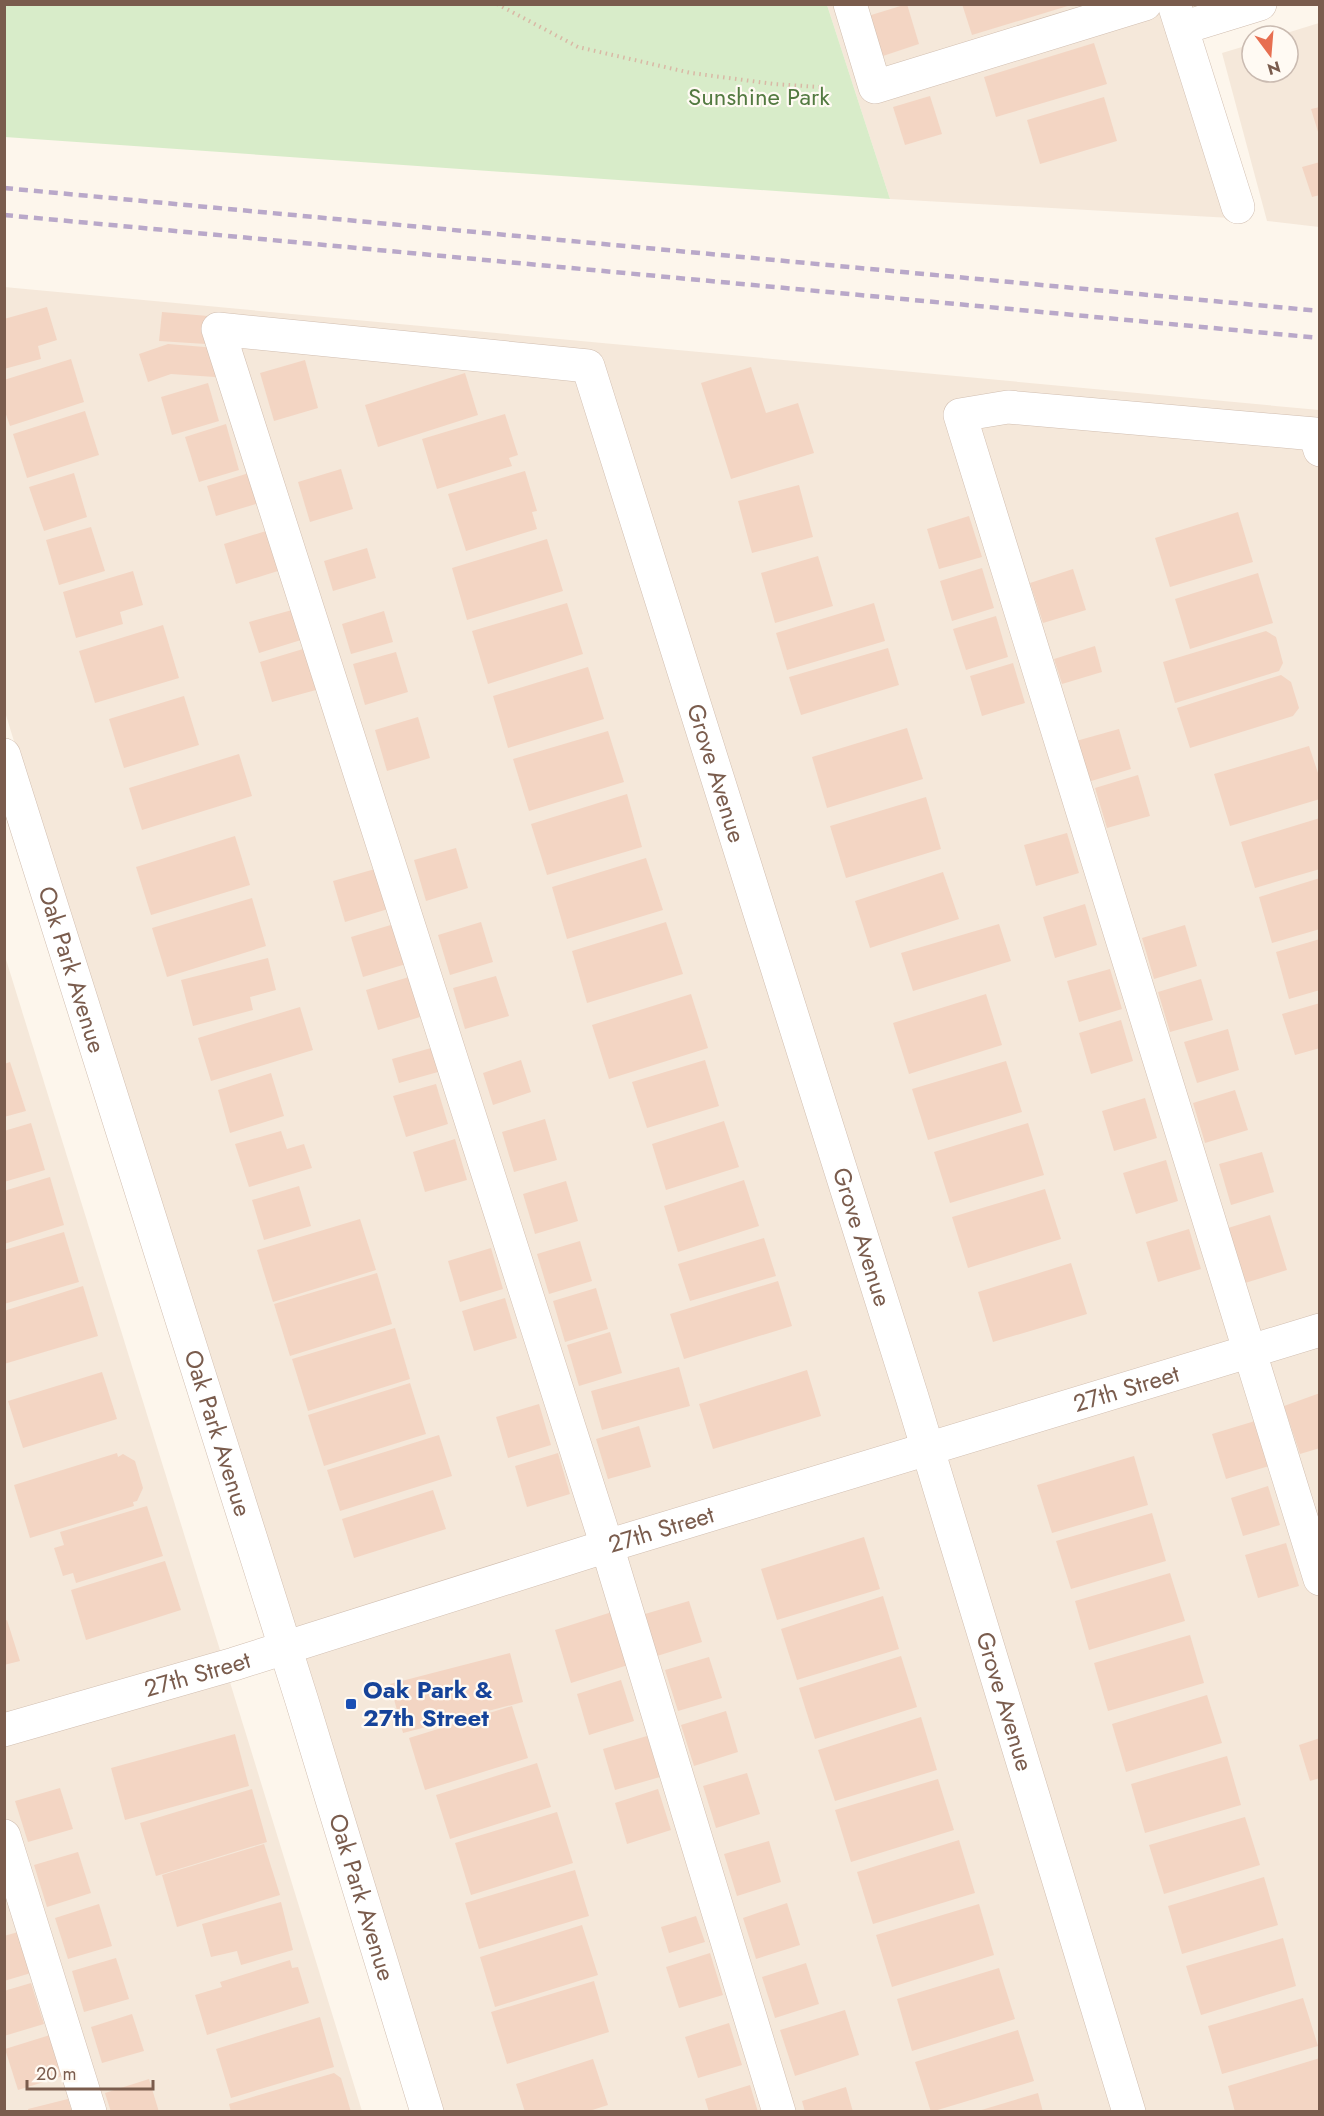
<svg xmlns="http://www.w3.org/2000/svg" width="1324" height="2116" font-family="Jost,sans-serif">
<style>
.residential{fill:#f5e8da}
.green{fill:#d8ecc9}
.building{fill:#f3d5c3}
.lines{fill:none;stroke-linecap:round;stroke-linejoin:round}
.minor-casing{stroke:#d1beb0;stroke-width:34}
.path{stroke:#d9b8a5;stroke-width:4;stroke-dasharray:1.5 4.5;stroke-linecap:butt}
.minor{stroke:#fff;stroke-width:33}
.rail{stroke:#b9a8c9;stroke-width:4.5;stroke-dasharray:9 6;stroke-linecap:butt}
.transit-dot{fill:#1a4fb4;stroke:#fffaf3;stroke-width:2}
.labels{text-anchor:middle;stroke-width:4.5;stroke-linejoin:round;paint-order:stroke}
.park-label{font-size:24px;fill:#537a41;stroke:#fffaf3}
.street-label{font-size:24px;fill:#7a5c4d;stroke:#fffaf3}
.transit-label{font-size:24px;font-weight:bold;fill:#164399;stroke:#fffaf3;text-anchor:start}
</style>
<rect width="100%" height="100%" fill="#fdf6ec"/>
<g class="residential">
<path d="M827,5H1160L1231,218L890,199Z"/>
<path d="M1319,23V227L1267,221L1222,53L1252,44V72H1288V36H1277Z"/>
<path d="M4,287L1319,410V2111H435L5,712Z"/>
<path d="M4,953L246,1734L362,2111H5Z"/>
</g>
<path class="green" d="M4,5H827L890,199L5,137Z"/>
<g class="building">
<path d="M907,4L919,44L880,57L868,16Z"/>
<path d="M962,4H1071V5L972,35Z"/>
<path d="M1094,43L1107,84L996,117L984,77Z"/>
<path d="M930,96L942,134L905,145L893,107Z"/>
<path d="M1104,97L1117,141L1040,164L1027,120Z"/>
<path d="M1320,107V135H1319L1311,109Z"/>
<path d="M1320,162V195L1312,197L1302,167Z"/>
<path d="M47,307L57,340L38,346L41,359L4,369V319Z"/>
<path d="M162,312L208,316L206,344L159,341Z"/>
<path d="M168,344L217,348L215,377L171,374L148,382L139,354Z"/>
<path d="M71,359L84,402L10,426L4,409V380Z"/>
<path d="M305,360L318,408L274,421L260,373Z"/>
<path d="M751,367L766,413L798,403L814,453L731,479L701,383Z"/>
<path d="M465,373L478,415L378,447L365,405Z"/>
<path d="M208,383L219,421L172,435L161,397Z"/>
<path d="M85,411L99,455L27,478L13,434Z"/>
<path d="M505,414L518,455L509,458L512,466L437,489L422,439Z"/>
<path d="M226,424L239,470L199,482L185,437Z"/>
<path d="M341,469L353,509L310,522L298,482Z"/>
<path d="M525,471L537,511L532,512L537,529L466,551L448,494Z"/>
<path d="M74,473L87,517L44,531L29,487Z"/>
<path d="M249,473L259,503L216,516L207,486Z"/>
<path d="M799,485L813,537L752,553L738,501Z"/>
<path d="M1238,512L1253,562L1170,587L1155,538Z"/>
<path d="M969,516L982,557L939,569L927,529Z"/>
<path d="M91,527L105,571L59,585L46,540Z"/>
<path d="M266,531L278,571L236,584L224,544Z"/>
<path d="M547,539L563,591L467,620L452,568Z"/>
<path d="M367,548L376,578L333,591L324,561Z"/>
<path d="M818,556L833,606L775,623L761,573Z"/>
<path d="M982,568L994,608L952,621L940,581Z"/>
<path d="M1073,569L1086,610L1043,623L1030,583Z"/>
<path d="M133,571L143,605L120,612L123,624L76,638L63,592Z"/>
<path d="M1258,573L1273,623L1190,649L1175,599Z"/>
<path d="M567,603L583,654L488,684L472,631Z"/>
<path d="M874,603L885,641L787,670L776,633Z"/>
<path d="M292,610L301,640L259,653L249,622Z"/>
<path d="M384,611L393,642L351,654L342,624Z"/>
<path d="M996,616L1008,657L966,670L953,629Z"/>
<path d="M163,625L179,678L95,703L79,651Z"/>
<path d="M1266,631L1276,637L1283,663L1279,671L1175,703L1163,662Z"/>
<path d="M1095,646L1102,672L1062,684L1054,659Z"/>
<path d="M888,648L899,685L801,715L789,677Z"/>
<path d="M303,649L316,690L272,702L260,662Z"/>
<path d="M396,652L408,692L365,705L353,664Z"/>
<path d="M1013,663L1025,703L982,716L970,676Z"/>
<path d="M588,667L604,719L508,748L493,696Z"/>
<path d="M1281,675L1291,682L1299,708L1293,716L1190,748L1177,708Z"/>
<path d="M184,696L199,745L124,768L109,719Z"/>
<path d="M418,717L430,758L387,771L375,730Z"/>
<path d="M907,728L923,779L827,808L812,757Z"/>
<path d="M1119,729L1131,769L1088,782L1076,741Z"/>
<path d="M608,731L624,782L529,811L513,759Z"/>
<path d="M1309,746L1320,779V799L1230,826L1214,774Z"/>
<path d="M239,754L252,796L142,830L129,788Z"/>
<path d="M1138,775L1150,816L1107,828L1095,788Z"/>
<path d="M627,794L642,847L547,875L531,824Z"/>
<path d="M926,797L941,849L846,878L830,826Z"/>
<path d="M1320,818V869L1255,888L1241,842Z"/>
<path d="M1067,833L1079,873L1036,886L1024,845Z"/>
<path d="M235,836L250,885L151,915L136,867Z"/>
<path d="M456,848L468,888L426,901L414,860Z"/>
<path d="M646,858L663,910L567,939L552,887Z"/>
<path d="M375,869L388,909L345,922L333,881Z"/>
<path d="M943,872L959,919L870,948L855,901Z"/>
<path d="M1320,878V929L1272,943L1259,897Z"/>
<path d="M252,898L266,946L167,977L152,928Z"/>
<path d="M1085,904L1097,945L1055,958L1043,917Z"/>
<path d="M481,922L493,962L450,975L438,935Z"/>
<path d="M666,922L683,974L587,1003L572,951Z"/>
<path d="M394,924L406,964L363,977L351,937Z"/>
<path d="M999,924L1011,961L913,991L901,953Z"/>
<path d="M1185,925L1197,966L1154,979L1142,938Z"/>
<path d="M1320,939V990L1289,999L1276,952Z"/>
<path d="M268,958L276,990L250,997L253,1010L193,1026L181,980Z"/>
<path d="M1110,969L1122,1009L1079,1022L1067,981Z"/>
<path d="M496,976L509,1016L465,1029L453,988Z"/>
<path d="M409,977L420,1017L378,1030L366,990Z"/>
<path d="M1201,979L1213,1020L1170,1032L1158,992Z"/>
<path d="M691,994L708,1048L609,1079L592,1025Z"/>
<path d="M986,994L1002,1045L909,1074L893,1023Z"/>
<path d="M1320,1003V1048L1295,1055L1282,1014Z"/>
<path d="M300,1007L313,1050L211,1081L198,1038Z"/>
<path d="M1121,1020L1133,1061L1091,1074L1079,1033Z"/>
<path d="M1228,1029L1239,1070L1197,1083L1184,1042Z"/>
<path d="M431,1048L438,1072L399,1083L392,1059Z"/>
<path d="M521,1060L531,1092L493,1105L483,1073Z"/>
<path d="M705,1060L719,1106L647,1128L632,1082Z"/>
<path d="M1006,1061L1022,1112L928,1140L912,1089Z"/>
<path d="M10,1062L26,1111L4,1117V1064Z"/>
<path d="M271,1073L284,1116L230,1133L218,1090Z"/>
<path d="M436,1084L448,1124L406,1137L393,1096Z"/>
<path d="M1235,1090L1248,1130L1205,1143L1193,1103Z"/>
<path d="M1145,1098L1157,1138L1114,1151L1102,1111Z"/>
<path d="M545,1119L557,1160L514,1172L502,1132Z"/>
<path d="M724,1121L739,1167L666,1190L652,1144Z"/>
<path d="M31,1123L45,1170L4,1182V1131Z"/>
<path d="M1028,1123L1044,1175L950,1203L934,1152Z"/>
<path d="M281,1131L287,1149L304,1144L312,1168L249,1187L235,1144Z"/>
<path d="M455,1139L467,1180L425,1192L413,1152Z"/>
<path d="M1262,1152L1274,1192L1231,1205L1219,1164Z"/>
<path d="M1166,1160L1178,1201L1136,1214L1123,1173Z"/>
<path d="M50,1177L64,1225L4,1244V1191Z"/>
<path d="M744,1180L759,1226L678,1252L664,1206Z"/>
<path d="M566,1181L578,1221L535,1234L523,1194Z"/>
<path d="M299,1186L311,1226L264,1240L252,1200Z"/>
<path d="M1045,1189L1061,1239L968,1268L952,1217Z"/>
<path d="M1270,1215L1287,1270L1245,1283L1228,1228Z"/>
<path d="M360,1219L376,1270L273,1302L257,1250Z"/>
<path d="M1189,1229L1201,1269L1158,1282L1146,1242Z"/>
<path d="M64,1232L79,1282L4,1304V1250Z"/>
<path d="M764,1238L776,1276L690,1301L678,1264Z"/>
<path d="M580,1241L592,1281L549,1294L537,1254Z"/>
<path d="M491,1248L503,1289L460,1302L448,1261Z"/>
<path d="M1071,1263L1087,1314L993,1342L978,1292Z"/>
<path d="M377,1273L392,1324L290,1356L274,1304Z"/>
<path d="M778,1281L792,1326L684,1359L670,1314Z"/>
<path d="M83,1286L98,1336L4,1364V1311Z"/>
<path d="M596,1288L608,1329L565,1342L553,1301Z"/>
<path d="M505,1298L517,1338L474,1351L462,1311Z"/>
<path d="M395,1328L410,1379L308,1411L292,1359Z"/>
<path d="M610,1332L622,1373L579,1386L567,1345Z"/>
<path d="M679,1367L690,1406L602,1430L591,1391Z"/>
<path d="M807,1370L821,1416L713,1449L699,1404Z"/>
<path d="M102,1372L117,1419L23,1448L8,1401Z"/>
<path d="M410,1383L426,1434L324,1466L308,1415Z"/>
<path d="M1320,1393V1448L1300,1454L1284,1406Z"/>
<path d="M539,1404L551,1445L508,1458L496,1417Z"/>
<path d="M1255,1421L1269,1466L1226,1479L1212,1434Z"/>
<path d="M639,1426L651,1467L608,1479L596,1439Z"/>
<path d="M439,1435L452,1476L340,1511L327,1470Z"/>
<path d="M117,1453L118,1457L123,1454L135,1461L143,1488L137,1501L133,1502L134,1506L30,1538L14,1485Z"/>
<path d="M558,1453L570,1494L527,1507L515,1466Z"/>
<path d="M1134,1456L1148,1505L1052,1533L1037,1485Z"/>
<path d="M1268,1486L1280,1525L1243,1536L1231,1498Z"/>
<path d="M433,1490L446,1529L354,1558L342,1519Z"/>
<path d="M147,1506L163,1556L76,1583L73,1573L63,1576L54,1548L64,1545L60,1532Z"/>
<path d="M1152,1513L1166,1561L1071,1589L1056,1541Z"/>
<path d="M864,1537L880,1589L777,1620L761,1569Z"/>
<path d="M1286,1543L1299,1586L1258,1598L1245,1555Z"/>
<path d="M165,1561L181,1610L86,1640L71,1590Z"/>
<path d="M1170,1573L1185,1621L1089,1650L1075,1601Z"/>
<path d="M883,1596L899,1649L797,1680L781,1629Z"/>
<path d="M689,1601L702,1642L657,1656L645,1614Z"/>
<path d="M612,1612L628,1665L571,1683L555,1630Z"/>
<path d="M7,1620L20,1661L4,1665V1621Z"/>
<path d="M1190,1635L1204,1683L1108,1711L1094,1663Z"/>
<path d="M510,1653L523,1702L403,1733L390,1684Z"/>
<path d="M901,1656L917,1707L815,1739L799,1688Z"/>
<path d="M709,1657L722,1698L678,1711L665,1670Z"/>
<path d="M621,1680L634,1721L589,1735L577,1694Z"/>
<path d="M1207,1695L1222,1743L1126,1772L1112,1724Z"/>
<path d="M512,1706L528,1758L425,1790L409,1738Z"/>
<path d="M726,1711L738,1752L694,1766L681,1725Z"/>
<path d="M921,1717L937,1770L835,1801L818,1750Z"/>
<path d="M235,1734L249,1786L125,1820L111,1768Z"/>
<path d="M647,1736L660,1777L615,1790L603,1749Z"/>
<path d="M1320,1738V1778L1310,1781L1299,1745Z"/>
<path d="M1227,1756L1241,1805L1145,1833L1131,1784Z"/>
<path d="M537,1763L551,1807L450,1839L436,1795Z"/>
<path d="M747,1773L760,1814L716,1828L703,1786Z"/>
<path d="M938,1779L954,1830L851,1862L835,1810Z"/>
<path d="M60,1788L73,1829L28,1842L15,1801Z"/>
<path d="M252,1789L267,1842L156,1876L140,1823Z"/>
<path d="M658,1789L671,1830L627,1844L615,1803Z"/>
<path d="M557,1812L573,1863L471,1895L455,1843Z"/>
<path d="M1245,1817L1260,1865L1164,1894L1149,1845Z"/>
<path d="M959,1840L975,1893L873,1924L857,1872Z"/>
<path d="M769,1841L781,1882L737,1896L724,1854Z"/>
<path d="M264,1844L280,1895L177,1927L162,1875Z"/>
<path d="M78,1852L91,1893L47,1907L34,1865Z"/>
<path d="M575,1870L589,1916L479,1949L465,1903Z"/>
<path d="M1264,1877L1278,1925L1182,1954L1168,1906Z"/>
<path d="M281,1902L293,1950L241,1965L237,1951L211,1957L202,1924Z"/>
<path d="M787,1903L800,1945L756,1959L743,1918Z"/>
<path d="M99,1904L112,1946L68,1959L55,1918Z"/>
<path d="M979,1904L994,1955L892,1987L876,1935Z"/>
<path d="M696,1916L705,1942L669,1953L661,1927Z"/>
<path d="M582,1925L598,1975L495,2007L480,1957Z"/>
<path d="M18,1932L31,1973L4,1981V1936Z"/>
<path d="M1283,1938L1296,1986L1201,2015L1186,1966Z"/>
<path d="M710,1953L723,1995L679,2008L666,1967Z"/>
<path d="M116,1958L129,1999L84,2012L72,1971Z"/>
<path d="M290,1960L292,1968L298,1967L309,2003L207,2035L195,1995L222,1987L220,1982Z"/>
<path d="M806,1963L819,2004L775,2018L762,1977Z"/>
<path d="M999,1968L1015,2019L912,2051L897,1999Z"/>
<path d="M594,1981L609,2032L507,2064L491,2012Z"/>
<path d="M31,1983L44,2024L4,2036V1991Z"/>
<path d="M1303,1998L1318,2046L1222,2074L1208,2026Z"/>
<path d="M845,2010L859,2055L795,2076L780,2030Z"/>
<path d="M132,2014L144,2051L102,2063L91,2027Z"/>
<path d="M320,2017L334,2067L231,2098L216,2049Z"/>
<path d="M729,2023L742,2065L698,2078L685,2037Z"/>
<path d="M1018,2030L1034,2081L931,2112L915,2062Z"/>
<path d="M50,2035L63,2076L18,2090L5,2049Z"/>
<path d="M1320,2058V2110L1235,2112L1228,2086Z"/>
<path d="M593,2059L608,2105L586,2112H525L516,2084Z"/>
<path d="M334,2073L341,2078L351,2112H231L229,2104Z"/>
<path d="M149,2079L159,2112H111L105,2093Z"/>
<path d="M750,2085L758,2112H709L705,2099Z"/>
<path d="M846,2087L853,2112H805L802,2101Z"/>
<path d="M1038,2093L1043,2112H978V2111Z"/>
<path d="M68,2099L72,2112H29L28,2109Z"/>
</g>
<g class="lines">
<g class="minor-casing">
<g id="minor">
<path d="M850,4L875,87L1145,4"/>
<path d="M1174,4L1238,207"/>
<path d="M1182,28L1260,4"/>
<path d="M1320,450L1315,434L1008,407L960,415L1320,1579"/>
<path id="s1" d="M4,755L302,1701L427,2112"/>
<path id="s2" d="M4,1730L234,1664L607,1546L1320,1330"/>
<path d="M4,1836L90,2112"/>
<path id="s3" d="M779,2112L607,1546L218,329L588,366L912,1397L1129,2112"/>
</g>
</g>
<path class="path" d="M497,4L578,47L691,73L774,84L819,87"/>
<use href="#minor" class="minor"/>
<g class="rail">
<path d="M4,188L1320,311"/>
<path d="M4,215L1320,338"/>
</g>
</g>
<rect class="transit-dot" x="345" y="1698" width="12" height="12" rx="3"/>
<g class="labels">
<g class="park-label">
<text x="759" y="105">Sunshine Park</text>
</g>
<g class="street-label">
<text dy="8" stroke="none"><textPath href="#s3" startOffset="2668">Grove Avenue</textPath></text>
<text dy="8" stroke="none"><textPath href="#s1" startOffset="225">Oak Park Avenue</textPath></text>
<text dy="8" stroke="none"><textPath href="#s3" startOffset="3154">Grove Avenue</textPath></text>
<text dy="8" stroke="none"><textPath href="#s2" startOffset="1173">27th Street</textPath></text>
<text dy="8" stroke="none"><textPath href="#s1" startOffset="711">Oak Park Avenue</textPath></text>
<text dy="8" stroke="none"><textPath href="#s2" startOffset="687">27th Street</textPath></text>
<text dy="8" stroke="none"><textPath href="#s2" startOffset="201">27th Street</textPath></text>
<text dy="8" stroke="none"><textPath href="#s3" startOffset="3640">Grove Avenue</textPath></text>
<text dy="8" stroke="none"><textPath href="#s1" startOffset="1197">Oak Park Avenue</textPath></text>
</g>
<g class="transit-label">
<text x="363" y="1698">Oak Park &amp;<tspan x="363" dy="28">27th Street</tspan></text>
</g>
</g>
<rect width="1324" height="2116" fill="none" stroke="#7a5c4d" stroke-width="12"/>
<g transform="translate(1270 54) rotate(164)"><circle r="28" fill="#fffaf3" stroke="#cabbb1" stroke-width="1.5"/>
<path d="M0-4.5L10 22L0 15L-10 22Z" fill="#e76f51"/>
<text y="-9" font-size="16" font-weight="bold" text-anchor="middle" fill="#7a5c4d">N</text>
</g>
<path d="M27 2080v9h126v-9" fill="none" stroke="#7a5c4d" stroke-width="3"/>
<text x="36" y="2080" font-size="18" fill="#7a5c4d" stroke="#fffaf3" stroke-width="4.5" paint-order="stroke">20 m</text>
</svg>
